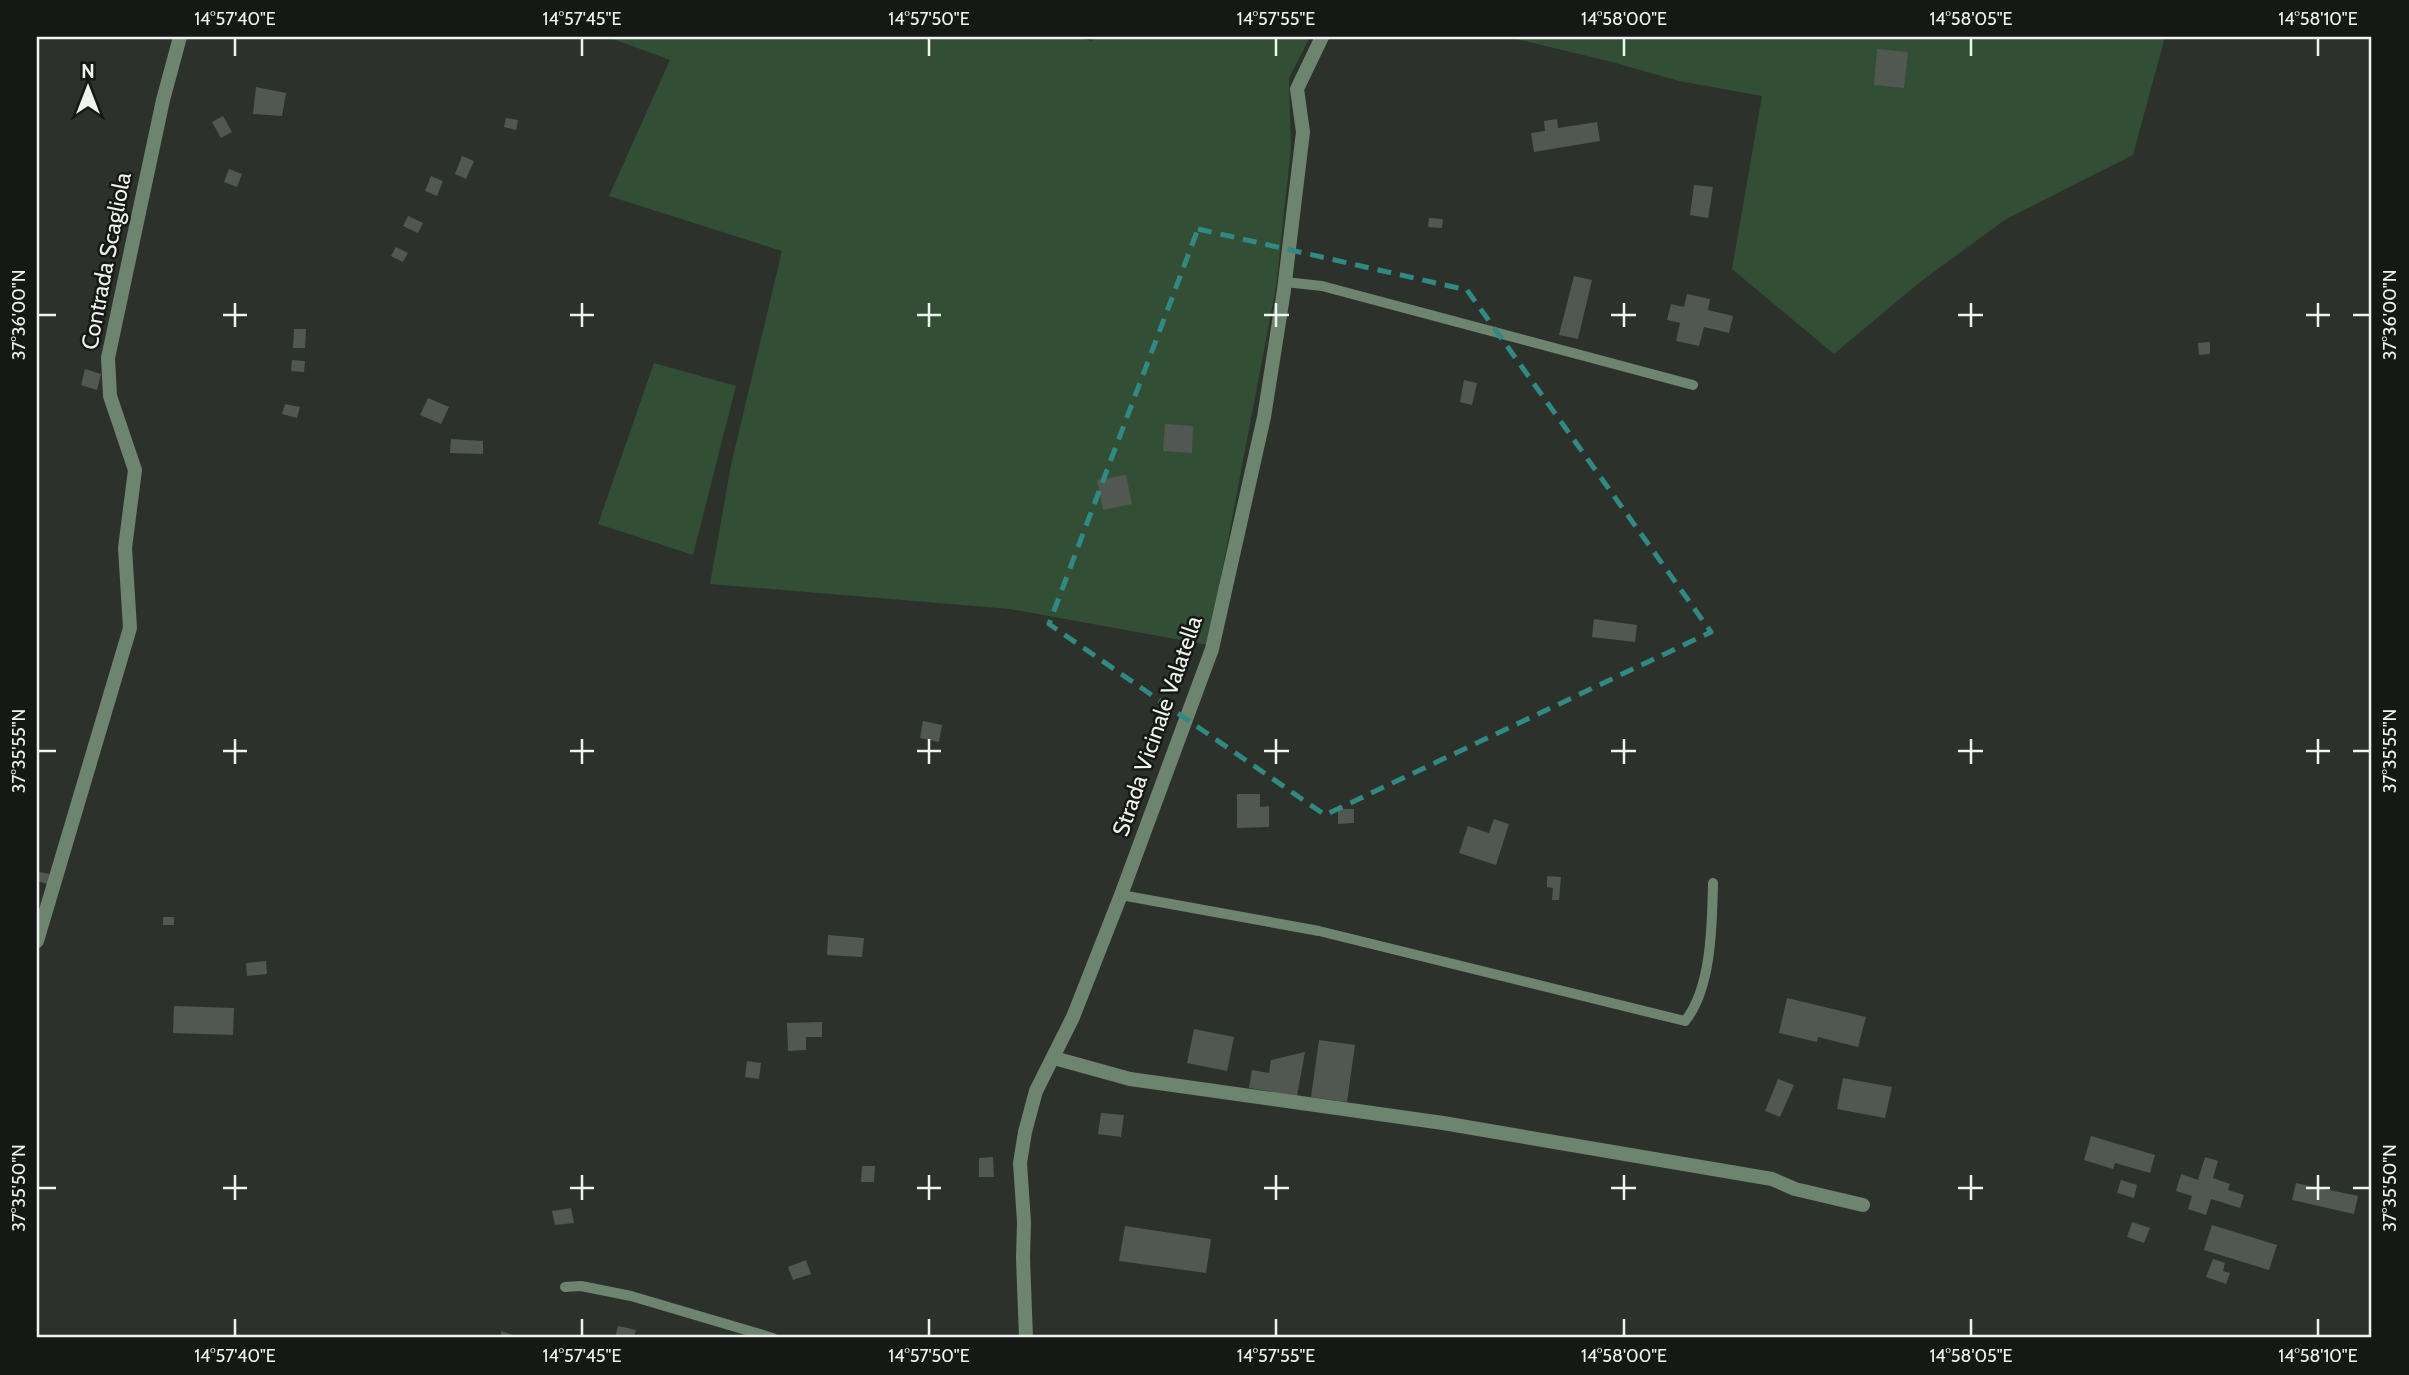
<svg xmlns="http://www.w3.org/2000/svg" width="2409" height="1375" font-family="Cabin,sans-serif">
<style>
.green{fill:#324f36}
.building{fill:#515751}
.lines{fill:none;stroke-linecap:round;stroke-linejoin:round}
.lane{stroke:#6d846f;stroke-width:10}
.street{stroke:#6d846f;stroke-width:14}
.marked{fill:none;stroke:#318982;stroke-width:5;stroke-dasharray:14 9;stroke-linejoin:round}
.ticks{fill:none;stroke:#f0f4f1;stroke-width:2.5}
.labels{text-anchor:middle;stroke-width:5;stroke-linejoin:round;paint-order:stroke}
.street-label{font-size:23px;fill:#f0f4f1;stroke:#161816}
.neatline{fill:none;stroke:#f0f4f1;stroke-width:2.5}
.ticks-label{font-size:18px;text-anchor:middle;fill:#f0f4f1}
</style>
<rect width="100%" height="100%" fill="#2c312c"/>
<g class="green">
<path d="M608,37H1078L1092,41L1094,37H1310L1289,78L1291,149L1276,287L1208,645L1010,609L710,584L731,465L782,251L609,196L670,60Z"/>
<path d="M1508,37H2165L2133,155L2006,219L1920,282L1834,354L1732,269L1762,96L1679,81L1612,62Z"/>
<path d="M654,363L736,386L693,555L598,524Z"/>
</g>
<g class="building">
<path d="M1877,49L1908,52L1904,88L1874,85Z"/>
<path d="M256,87L286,93L282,116L253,114Z"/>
<path d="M223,116L232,132L221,138L212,122Z"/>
<path d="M506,118L518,120L516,130L504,127Z"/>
<path d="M1557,119L1558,128L1597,122L1600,141L1534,152L1531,133L1545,131L1544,121Z"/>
<path d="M462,156L474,161L466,179L455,174Z"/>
<path d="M229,169L242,174L237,187L224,182Z"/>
<path d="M431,176L443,181L437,196L425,191Z"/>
<path d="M1694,185L1713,187L1708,218L1690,215Z"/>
<path d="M408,216L423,223L418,233L403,226Z"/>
<path d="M1429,218L1443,219L1442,228L1428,227Z"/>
<path d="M396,247L408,253L403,262L391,256Z"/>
<path d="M1574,276L1592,280L1578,339L1559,335Z"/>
<path d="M1687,294L1710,299L1708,310L1733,316L1729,333L1704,327L1699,346L1676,341L1680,323L1667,320L1671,304L1684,307Z"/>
<path d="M294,329H306L305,348H293Z"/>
<path d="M2210,342V354L2199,355L2198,343Z"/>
<path d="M292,360L305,361L304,372L291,371Z"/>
<path d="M85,369L101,374L97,390L81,385Z"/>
<path d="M1464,380L1477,383L1472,405L1460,402Z"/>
<path d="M428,398L449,407L441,424L420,415Z"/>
<path d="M285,404L300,407L297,418L282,414Z"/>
<path d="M1165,424L1193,426L1192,453L1163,451Z"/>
<path d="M451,439L483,441V454L450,453Z"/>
<path d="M1126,475L1132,504L1103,510L1097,480Z"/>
<path d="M1594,619L1637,625L1635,642L1592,637Z"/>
<path d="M923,721L942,725L939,742L920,738Z"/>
<path d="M1237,794H1260V807L1269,806V827L1237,828Z"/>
<path d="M1338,809H1354V823L1338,824Z"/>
<path d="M1494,819L1509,824L1496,865L1459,853L1468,826L1489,833Z"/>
<path d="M39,872L50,874L48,884L37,881Z"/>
<path d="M1547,876L1561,877L1559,900H1552L1553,888L1547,887Z"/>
<rect x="163" y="917" width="11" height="8"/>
<path d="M828,935L864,938L862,957L827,955Z"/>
<path d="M266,961L267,974L247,976L246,963Z"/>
<path d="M1787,998L1866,1017L1858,1047L1818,1037L1817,1042L1779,1033Z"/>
<path d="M174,1006L234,1008L233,1035L173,1033Z"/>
<path d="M822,1022V1037H806V1050L788,1051L787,1023Z"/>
<path d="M1194,1029L1234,1037L1227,1071L1187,1063Z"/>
<path d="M1319,1040L1355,1045L1347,1102L1311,1097Z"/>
<path d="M1305,1052L1297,1096L1249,1088L1252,1070L1269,1073L1271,1060Z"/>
<path d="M747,1061L761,1063L759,1079L745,1077Z"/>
<path d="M1843,1078L1892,1087L1885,1118L1837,1109Z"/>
<path d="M1778,1079L1794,1085L1780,1117L1765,1111Z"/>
<path d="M1101,1113L1124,1115L1121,1137L1098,1134Z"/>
<path d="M2091,1136L2155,1155L2150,1173L2115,1163L2113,1169L2084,1160Z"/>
<path d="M993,1157L994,1177H979V1158Z"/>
<path d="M2205,1157L2218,1161L2213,1178L2230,1184L2228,1190L2244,1195L2240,1208L2211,1199L2206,1215L2188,1209L2192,1196L2176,1191L2181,1174L2198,1180Z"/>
<path d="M862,1166H875L874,1182H861Z"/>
<path d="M2121,1180L2137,1185L2134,1198L2117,1193Z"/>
<path d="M2296,1183L2358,1196L2354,1214L2292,1200Z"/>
<path d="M571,1208L574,1223L555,1225L552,1211Z"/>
<path d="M2132,1222L2150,1228L2144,1243L2127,1237Z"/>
<path d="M2212,1225L2277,1245L2269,1270L2204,1250Z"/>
<path d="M1125,1226L1211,1239L1206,1273L1119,1261Z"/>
<path d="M2213,1259L2225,1263L2223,1271L2230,1273L2226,1284L2206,1277Z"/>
<path d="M806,1260L811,1274L793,1280L788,1267Z"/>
<path d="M618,1326L636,1330L634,1338H615Z"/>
<path d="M501,1331L513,1335L512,1338H501Z"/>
</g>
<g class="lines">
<g class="lane">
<path d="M1285,282L1322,286L1693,385"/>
<path d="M1121,895L1319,931L1685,1021C1712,988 1712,923 1713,883"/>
<path d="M565,1287L581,1286L631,1296L773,1338"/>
</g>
<g class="street">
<path d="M37,941L130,628L125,548L135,470L110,396L108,358L163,100L180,37"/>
<path d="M1054,1058L1130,1079L1443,1123L1772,1179L1795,1189L1863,1205"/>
<path d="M1026,1338L1023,1258L1024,1222L1020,1163L1025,1132L1036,1091L1073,1017L1121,895L1212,649L1264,417L1284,290L1303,132L1297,89L1322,37"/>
</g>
</g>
<path class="marked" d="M1198,229L1467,290L1711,632L1325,815L1049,624Z"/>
<path class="ticks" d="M235,38V56M582,38V56M929,38V56M1276,38V56M1624,38V56M1971,38V56M2318,38V56M235,303V327M582,303V327M929,303V327M1276,303V327M1624,303V327M1971,303V327M2318,303V327M38,315H56M223,315H247M570,315H594M917,315H941M1264,315H1289M1611,315H1636M1958,315H1983M2306,315H2330M2353,315H2370M235,739V764M582,739V764M929,739V764M1276,739V764M1624,739V764M1971,739V764M2318,739V764M38,751H56M223,751H247M570,751H594M917,751H941M1264,751H1289M1611,751H1636M1958,751H1983M2306,751H2330M2353,751H2370M235,1175V1200M582,1175V1200M929,1175V1200M1276,1175V1200M1624,1175V1200M1971,1175V1200M2318,1175V1200M38,1188H56M223,1188H247M570,1188H594M917,1188H941M1264,1188H1289M1611,1188H1636M1958,1188H1983M2306,1188H2330M2353,1188H2370M235,1319V1336M582,1319V1336M929,1319V1336M1276,1319V1336M1624,1319V1336M1971,1319V1336M2318,1319V1336"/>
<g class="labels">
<g class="street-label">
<text transform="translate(106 261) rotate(-79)" y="8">Contrada Scagliola</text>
<text transform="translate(1157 726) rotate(-71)" y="8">Strada Vicinale Valatella</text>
</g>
</g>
<rect width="2409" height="1375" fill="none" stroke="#161816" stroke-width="77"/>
<g transform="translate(88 88)" stroke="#161816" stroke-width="5" paint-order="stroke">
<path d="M0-5L12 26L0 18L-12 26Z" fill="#f0f4f1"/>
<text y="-10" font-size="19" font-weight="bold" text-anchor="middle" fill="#f0f4f1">N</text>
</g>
<rect x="38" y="38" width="2332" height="1298" class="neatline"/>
<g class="ticks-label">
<text x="235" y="25">14°57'40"E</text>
<text x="582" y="25">14°57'45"E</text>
<text x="929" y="25">14°57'50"E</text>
<text x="1276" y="25">14°57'55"E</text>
<text x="1624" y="25">14°58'00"E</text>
<text x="1971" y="25">14°58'05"E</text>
<text x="2318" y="25">14°58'10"E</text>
<text transform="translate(19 315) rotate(-90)" y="6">37°36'00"N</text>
<text transform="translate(2390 315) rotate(-90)" y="6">37°36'00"N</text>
<text transform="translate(19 751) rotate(-90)" y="6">37°35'55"N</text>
<text transform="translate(2390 751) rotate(-90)" y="6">37°35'55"N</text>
<text transform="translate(19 1188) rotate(-90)" y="6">37°35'50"N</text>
<text transform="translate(2390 1188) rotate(-90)" y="6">37°35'50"N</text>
<text x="235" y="1362">14°57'40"E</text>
<text x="582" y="1362">14°57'45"E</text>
<text x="929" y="1362">14°57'50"E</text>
<text x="1276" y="1362">14°57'55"E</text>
<text x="1624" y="1362">14°58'00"E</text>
<text x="1971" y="1362">14°58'05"E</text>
<text x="2318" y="1362">14°58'10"E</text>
</g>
</svg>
